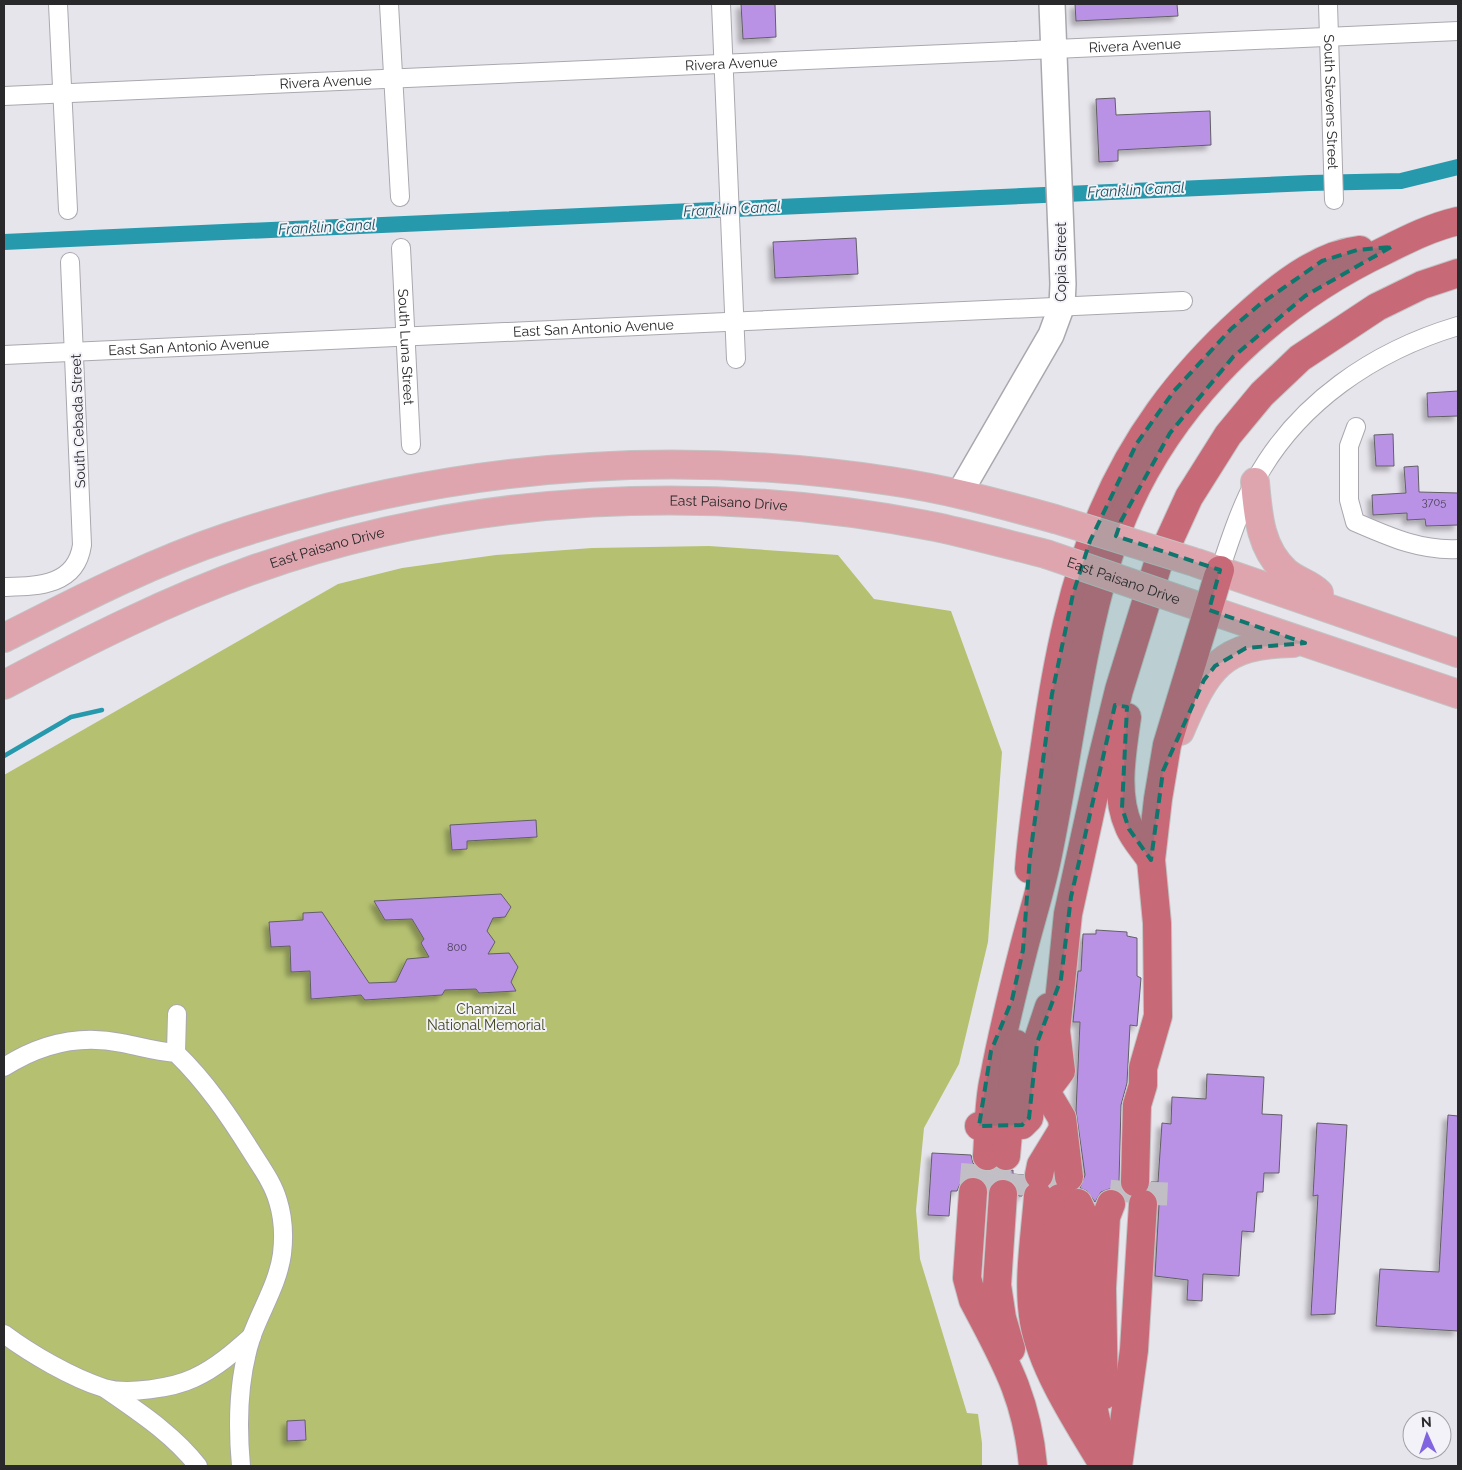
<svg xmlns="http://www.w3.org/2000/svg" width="1462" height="1470" font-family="Raleway,sans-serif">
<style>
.green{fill:#b5c171}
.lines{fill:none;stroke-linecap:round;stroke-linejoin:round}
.stream{stroke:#2799ad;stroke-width:4.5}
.canal{stroke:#2799ad;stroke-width:16}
.building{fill:#b992e6;stroke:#625f65;filter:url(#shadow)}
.motorway-tunnel{stroke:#c1bfc5;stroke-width:28;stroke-dasharray:28 14;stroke-linecap:butt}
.minor-casing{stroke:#aaa8ae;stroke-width:20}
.secondary-casing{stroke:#aaa8ae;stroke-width:28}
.primary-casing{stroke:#c3c3c3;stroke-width:30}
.motorway-casing{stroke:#c3c3c3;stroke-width:30}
.minor{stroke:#fff;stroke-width:18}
.secondary{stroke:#fff;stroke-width:25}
.primary{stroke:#dea5ae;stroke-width:28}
.motorway{stroke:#c86978;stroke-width:28}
.primary-bridge-casing{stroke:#c3c3c3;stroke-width:30;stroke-linecap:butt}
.primary-bridge{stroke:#dea5ae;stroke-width:28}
.marked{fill:#0f766e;fill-opacity:0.2;stroke:#0f766e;stroke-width:4;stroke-dasharray:10 6;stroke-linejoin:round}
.labels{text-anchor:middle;stroke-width:4;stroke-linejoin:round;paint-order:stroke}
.number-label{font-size:11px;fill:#4d4259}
.street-label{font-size:14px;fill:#29282a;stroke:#f4f2f9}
.park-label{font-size:14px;fill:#41461d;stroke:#f4f2f9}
.water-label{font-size:15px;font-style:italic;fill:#15525d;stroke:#f4f2f9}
</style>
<defs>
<filter id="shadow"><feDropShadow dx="-4.5" dy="4.5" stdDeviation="2.5" flood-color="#0004"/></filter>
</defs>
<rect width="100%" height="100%" fill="#e7e5ec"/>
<path class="green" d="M709,546L838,555L874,599L951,611L1002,752L988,942L959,1064L924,1128L916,1210L920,1259L967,1413L978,1414L982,1443V1466H4V775L338,584L402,568L496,555L592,548Z"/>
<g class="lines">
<path class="stream" d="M4,756L71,717L102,710"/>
<path class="canal" d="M4,242L1310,183L1401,181L1458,167"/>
</g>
<g class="building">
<path d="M741,4H775L776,37L743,39Z"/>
<path d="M1075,4H1177L1178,16L1076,21Z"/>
<path d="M1115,98L1116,115L1210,111L1211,145L1118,150V161L1099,162L1096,99Z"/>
<path d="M856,238L858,274L775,278L773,242Z"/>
<path d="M1458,391V416L1428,417L1427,393Z"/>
<path d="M1393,434L1394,466H1376L1374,435Z"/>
<path d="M1418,466L1419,492L1458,493V525L1426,526L1425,519L1407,520V513L1373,515L1372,495L1406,493L1404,467Z"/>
<path d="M536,820L537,837L467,841V849L452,850L450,825Z"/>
<path d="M501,894L511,907L505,917L493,918L487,931L495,942L488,954L509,953L518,967L511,982L516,991L479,993L476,989L445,990L442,995L365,1000L361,995L311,999L310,971L291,972L290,946L271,947L269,922L303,920V913L322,912L369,983L396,982L407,959L429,957L421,943L424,939L412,919L385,920L374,901Z"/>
<path d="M1096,930L1127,932V936L1137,938V976L1141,978L1137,1026L1130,1025L1127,1083L1121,1105L1119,1182L1122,1190L1130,1196L1128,1202L1117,1190L1109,1189L1101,1192L1095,1202L1087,1191L1080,1188L1085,1175L1076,1111L1080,1022H1073L1078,971H1081L1083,934H1096Z"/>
<path d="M1207,1074L1264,1077L1262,1114L1282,1115L1279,1173H1264L1263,1192H1257L1254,1232L1242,1231L1239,1276L1203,1274L1202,1301L1187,1300L1188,1280L1155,1276L1159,1205L1157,1197L1148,1190L1151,1182H1158L1162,1123L1171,1124L1172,1097L1206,1099Z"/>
<path d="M1448,1115L1458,1116V1331L1376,1326L1380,1269L1439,1272Z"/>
<path d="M1317,1123L1347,1125L1335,1314L1311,1315L1318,1195L1313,1196Z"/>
<path d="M932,1153L971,1155L973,1163L979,1169L986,1172L996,1168L1004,1171L1013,1170V1174L1024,1175L1027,1185L1022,1196H1019L1017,1187L1011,1181L1005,1178L996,1180L988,1191L981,1179L974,1176L967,1178L960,1184L957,1191H951L949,1216L928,1215Z"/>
<path d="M305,1420L306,1440L287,1441V1421Z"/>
</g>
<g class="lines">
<g class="motorway-tunnel">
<path d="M973,1192L976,1155"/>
<path d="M995,1194L998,1156"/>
<path d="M1015,1195L1017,1174"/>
<path d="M1049,1197L1051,1176"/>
<path d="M1123,1202L1125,1181"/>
<path d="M1153,1205L1154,1182"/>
</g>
<g class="minor-casing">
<g id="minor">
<path d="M58,4L68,210"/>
<path d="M389,4L400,197"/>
<path d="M721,4L736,359"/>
<path id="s1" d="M1328,4L1334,200"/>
<path id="s2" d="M4,96L1458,31"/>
<path id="s3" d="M401,248L411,445"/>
<path id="s4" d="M4,355L1183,301"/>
<path d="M1356,427L1349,446V500L1355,522C1390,537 1420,551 1458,549"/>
<path d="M1220,570C1230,540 1240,509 1255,481C1297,403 1374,351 1458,326"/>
<path d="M4,587C38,586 76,586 82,545L70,262"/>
<path d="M176,1053L177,1014"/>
<path d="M4,1067C40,1044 80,1034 122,1043C143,1047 154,1051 176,1053C206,1082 229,1116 251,1151C261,1167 273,1183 278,1201C283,1217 284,1237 282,1254C278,1283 262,1308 252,1335C238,1377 237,1423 241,1466"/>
<path d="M4,1334C31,1354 72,1378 104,1388C127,1395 173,1388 194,1378C216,1368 234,1352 252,1336"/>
<path d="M106,1389C139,1412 173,1434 198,1466"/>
</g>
</g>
<g class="secondary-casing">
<path id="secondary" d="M959,494L1051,335L1062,305L1063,284L1052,4"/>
</g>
<g class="primary-casing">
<g id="primary">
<path d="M1255,482C1258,515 1260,549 1286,572C1296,581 1309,583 1319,593"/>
<path d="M1197,563L1458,653"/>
<path d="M1180,600L1458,694"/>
<path d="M4,638C77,601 150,563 228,537C444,465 664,447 890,481C946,489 1001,504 1055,519"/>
<path id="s5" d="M4,685C85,642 168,600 255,569C472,493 711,482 936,527C973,535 1010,545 1046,554"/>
<path d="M1180,731C1207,668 1220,644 1293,643"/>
</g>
</g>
<g class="motorway-casing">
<g id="motorway">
<path d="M1127,717C1122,752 1114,794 1129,827C1134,839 1144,849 1151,860"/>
<path d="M1029,869C1032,827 1039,786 1045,745C1070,569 1108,441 1244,318C1276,289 1316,255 1360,250"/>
<path d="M979,1126L1022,1125L1029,1118L1037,1043L1049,1007"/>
<path d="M987,1156C989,1130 988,1103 994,1078C1002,1034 1013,990 1024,947C1032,916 1042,885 1048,854C1068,757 1079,653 1108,558C1150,421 1259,310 1386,250C1410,238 1432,227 1458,221"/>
<path d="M1006,1156L1016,1044"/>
<path d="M1039,1175L1041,1165L1063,1129"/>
<path d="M1069,1177L1062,1118L1048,1095V1088L1061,1071L1056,1031L1068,914L1101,763L1119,690L1157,567L1189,497L1228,435L1262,394L1300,358L1377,307L1422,285L1458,273"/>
<path d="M1135,1182L1137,1105L1143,1085V1068L1158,1016L1157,923L1151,860L1158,799L1167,745L1220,570"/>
<path d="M973,1192L967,1278L973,1300C1004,1359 1027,1397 1033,1466"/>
<path d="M1003,1194L997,1285L1002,1318L1011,1349"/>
<path d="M1038,1196C1035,1237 1027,1282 1034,1322C1042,1369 1080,1426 1104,1466"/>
<path d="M1060,1198C1058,1238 1052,1279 1057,1318C1059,1344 1071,1371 1080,1396"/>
<path d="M1078,1203L1083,1214L1078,1335L1102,1448"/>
<path d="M1104,1395L1102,1288L1106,1217L1111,1204"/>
<path d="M1118,1466L1134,1350L1143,1204"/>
</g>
</g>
<use href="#minor" class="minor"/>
<use href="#secondary" class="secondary"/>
<use href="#primary" class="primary"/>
<use href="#motorway" class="motorway"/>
<g class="primary-bridge-casing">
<g id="primary-bridge">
<path d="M1055,519L1194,562"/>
<path id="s6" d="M1046,554L1180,600"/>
</g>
</g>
<use href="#primary-bridge" class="primary-bridge"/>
</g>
<path class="marked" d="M1391,247L1305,296L1233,357L1170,433L1121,521L1116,536L1220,570L1209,610L1305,643L1246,648L1215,666L1204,680L1163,771L1151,860L1129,829L1122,808L1127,707L1115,705L1071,897L1061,979L1037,1043L1029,1118L1022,1125L979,1126L991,1051L1012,1000L1023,950L1030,856L1052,694L1073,594L1090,541L1137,443L1174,391L1231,329L1259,305L1322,261L1357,250Z"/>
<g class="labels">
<g class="number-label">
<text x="1434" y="506">3705</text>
<text x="457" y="951">800</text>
</g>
<g class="street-label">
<text dy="5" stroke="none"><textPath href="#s2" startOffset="1132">Rivera Avenue</textPath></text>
<text dy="5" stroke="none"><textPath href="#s2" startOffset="728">Rivera Avenue</textPath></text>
<text dy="5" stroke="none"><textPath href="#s2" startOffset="322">Rivera Avenue</textPath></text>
<text dy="5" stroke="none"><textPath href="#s1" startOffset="98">South Stevens Street</textPath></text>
<text transform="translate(1061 262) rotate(-90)" y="5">Copia Street</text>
<text dy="5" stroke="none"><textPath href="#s4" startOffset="590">East San Antonio Avenue</textPath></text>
<text dy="5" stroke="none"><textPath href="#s3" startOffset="99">South Luna Street</textPath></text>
<text dy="5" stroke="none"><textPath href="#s4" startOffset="185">East San Antonio Avenue</textPath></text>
<text transform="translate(78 421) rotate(-92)" y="5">South Cebada Street</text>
<text dy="5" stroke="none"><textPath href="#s5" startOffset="758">East Paisano Drive</textPath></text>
<text dy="5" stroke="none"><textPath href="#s5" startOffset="352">East Paisano Drive</textPath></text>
<text dy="5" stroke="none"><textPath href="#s6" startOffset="82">East Paisano Drive</textPath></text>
</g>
<g class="park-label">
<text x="486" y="1014">Chamizal<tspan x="486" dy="16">National Memorial</tspan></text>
</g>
<g class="water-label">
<text transform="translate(1136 190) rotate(-3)" y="5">Franklin Canal</text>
<text transform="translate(732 209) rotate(-3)" y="5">Franklin Canal</text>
<text transform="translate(327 227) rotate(-3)" y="5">Franklin Canal</text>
</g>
</g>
<rect width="1462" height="1470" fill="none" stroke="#29282a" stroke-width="10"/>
<g transform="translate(1427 1435) rotate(357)"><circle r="24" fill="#f4f2f9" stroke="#a3a1a6"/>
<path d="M0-4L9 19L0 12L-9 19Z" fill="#8064e0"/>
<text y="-8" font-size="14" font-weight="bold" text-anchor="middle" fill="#29282a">N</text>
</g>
</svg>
